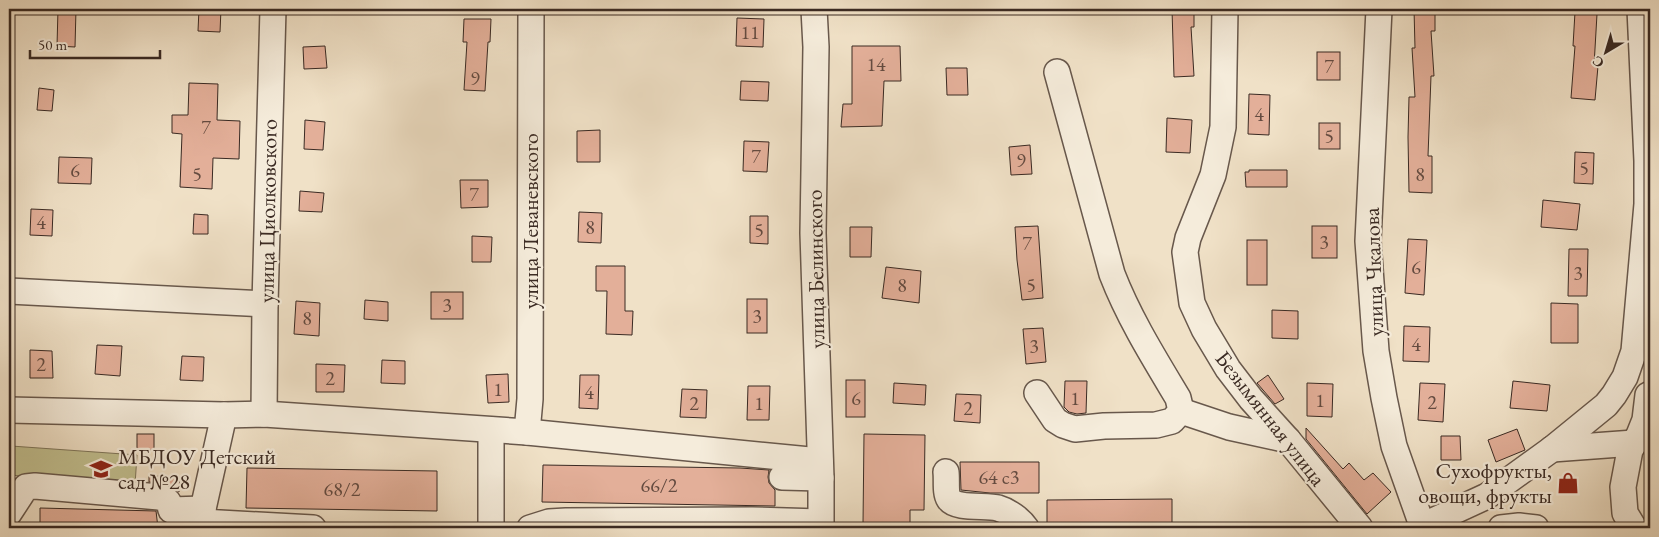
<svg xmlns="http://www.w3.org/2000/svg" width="1659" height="537" font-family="'EB Garamond',serif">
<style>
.green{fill:#c2c090;stroke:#7e755a}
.building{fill:#e3af99;stroke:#3a2a23}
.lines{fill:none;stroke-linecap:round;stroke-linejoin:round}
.minor-casing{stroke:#68584c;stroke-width:28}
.minor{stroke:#f5ecdb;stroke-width:25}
.labels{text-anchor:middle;stroke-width:4.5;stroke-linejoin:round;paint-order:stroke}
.number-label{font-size:20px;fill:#644b40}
.street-label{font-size:22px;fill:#3a2a23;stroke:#f5ecdb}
.poi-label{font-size:22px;fill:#3a2a23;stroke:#f5ecdb;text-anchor:start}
</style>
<rect width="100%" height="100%" fill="#f0e1c7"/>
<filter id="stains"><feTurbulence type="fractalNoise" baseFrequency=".004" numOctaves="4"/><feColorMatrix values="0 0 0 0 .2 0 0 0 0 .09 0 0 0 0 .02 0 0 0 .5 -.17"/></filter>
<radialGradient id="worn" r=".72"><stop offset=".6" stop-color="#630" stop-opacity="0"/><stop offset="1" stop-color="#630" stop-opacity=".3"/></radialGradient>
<path class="green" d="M11,446L137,455L135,485L9,475Z"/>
<g class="building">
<path d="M58,9H76L75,47L57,46Z"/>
<path d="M199,9H221L220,32L198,31Z"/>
<path d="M1172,9H1194V27H1191L1194,76L1174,77Z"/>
<path d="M1414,9H1435V31H1431L1434,76H1431L1428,156H1432V193L1409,192L1408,137L1409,97H1415L1412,48H1415Z"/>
<path d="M1575,12L1597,14L1594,66H1598L1595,100L1571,98L1575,46H1573Z"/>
<path d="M737,18L764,19L763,47L736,46Z"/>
<path d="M464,19H491L490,42H488L485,91L464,90L467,42H463Z"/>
<path d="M325,46L327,68L304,69L303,47Z"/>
<path d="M852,46H900L901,81H884L882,126L841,127L843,104H852Z"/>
<rect x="1317" y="52" width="23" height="28"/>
<path d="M946,68H967L968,95H947Z"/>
<path d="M741,81L769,82L768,101L740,100Z"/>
<path d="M189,83L218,84L217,120L240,121L239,159L213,158L212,189L180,187L182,134L172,133V115H188Z"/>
<path d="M39,88L54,90L52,111L37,110Z"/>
<path d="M1249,94L1270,95L1269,135L1248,134Z"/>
<path d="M1167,118L1192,120L1190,153L1166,152Z"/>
<path d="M305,120L325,122L323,150L304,149Z"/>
<rect x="1319" y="123" width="21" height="26"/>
<path d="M600,130V162H577V131Z"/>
<path d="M744,141L769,142L767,172L743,171Z"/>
<path d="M1030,145L1032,174L1011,175L1009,147Z"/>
<path d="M1575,152L1594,153L1593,184L1574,183Z"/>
<path d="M59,157L92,158L91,184L58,183Z"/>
<path d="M1249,170H1287V187H1246L1245,172H1249Z"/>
<path d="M460,180H488V207L461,208Z"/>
<path d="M300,191L324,193L322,212L299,211Z"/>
<path d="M1543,200L1580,204L1577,230L1541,227Z"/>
<path d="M31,209L53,210L52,236L30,235Z"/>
<path d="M579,212L602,213L601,243L578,242Z"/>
<path d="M194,214L208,215V234H193Z"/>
<path d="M750,216H768V244L750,243Z"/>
<path d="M1038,226L1043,298L1022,300L1017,260L1015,227Z"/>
<rect x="1312" y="226" width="25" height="32"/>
<path d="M850,227H872L871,257H850Z"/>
<path d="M472,236L492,237L491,262H472Z"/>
<path d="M1408,239L1427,240L1424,295L1405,293Z"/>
<rect x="1247" y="240" width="20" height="45"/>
<path d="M1569,249H1588L1587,296H1568Z"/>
<path d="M596,266H625V311H633L632,335L606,334L607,291H596Z"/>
<path d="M886,267L921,271L919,303L882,298Z"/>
<rect x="431" y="292" width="32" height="27"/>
<rect x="747" y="299" width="20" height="34"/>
<path d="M365,300L388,302V321L364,319Z"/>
<path d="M296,301L320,303L319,336L294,334Z"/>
<path d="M1551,303L1578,304V343H1551Z"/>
<path d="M1272,310L1298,311V339L1272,338Z"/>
<path d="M1404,326L1430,327L1429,362L1403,361Z"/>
<path d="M1043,328L1046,362L1026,364L1023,329Z"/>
<path d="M97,345L122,346L120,376L95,374Z"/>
<path d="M30,350L52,351L53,378H30Z"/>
<path d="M182,356L204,357L203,381L180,380Z"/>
<path d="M382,360L405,361V384L381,383Z"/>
<path d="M316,364L345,365L344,392H316Z"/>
<path d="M508,374L509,402L488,403L486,375Z"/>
<path d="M580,375H599L598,409L579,408Z"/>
<path d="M1268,375L1284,399L1275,404L1257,383Z"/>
<rect x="846" y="380" width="19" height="37"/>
<path d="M1065,381H1087L1086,413L1077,414L1069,412L1064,407Z"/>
<path d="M1513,381L1550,385L1547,411L1510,408Z"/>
<path d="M894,383L926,385L925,405L893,403Z"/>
<path d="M1307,383L1333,384L1332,417L1307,416Z"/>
<path d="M1420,383L1445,384L1443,422L1418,420Z"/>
<path d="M748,386H770L769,420H747Z"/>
<path d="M682,389L707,390L706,418L680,417Z"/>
<path d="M956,394L981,395L980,423L954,421Z"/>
<path d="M1306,428L1343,469L1349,463L1364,480L1373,473L1391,492L1367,514L1306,439Z"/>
<path d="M1517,429L1525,450L1496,462L1488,440Z"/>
<rect x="137" y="434" width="17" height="16"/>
<path d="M864,434L925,435L924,510H910V525L863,524Z"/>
<path d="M1441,436H1460L1461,460H1441Z"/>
<path d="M960,462H1039V493H990L961,490Z"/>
<path d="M543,465L740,468L769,470L768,477L769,483L775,490V506L542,502Z"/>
<path d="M247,468L437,471V511L246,508Z"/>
<path d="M149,476L180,477L179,492L167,484L149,482Z"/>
<path d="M1172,499V528H1047V500Z"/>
<path d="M40,508L156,511L158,528H40Z"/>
</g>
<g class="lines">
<g class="minor-casing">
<g id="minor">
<path d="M814,9L816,47L813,233L821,478V528"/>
<path d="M1225,9L1223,127L1213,175L1188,238L1185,252L1192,303L1204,329L1228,369L1251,399L1288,440L1360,528"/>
<path d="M1379,9L1368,241L1376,351L1384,398L1394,446L1423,528"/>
<path d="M9,291L265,304"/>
<path d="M1037,393L1055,420L1063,425L1075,429L1104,426L1156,425L1172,421L1181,411L1178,398C1154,358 1129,318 1112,274L1057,72"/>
<path d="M9,410L224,415L264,414L527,432L820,461"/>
<path d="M1181,411L1229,427L1288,440"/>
<path d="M264,414L265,304L273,9"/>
<path d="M224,415L203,509L202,522L313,528"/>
<path d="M527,432L530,399L531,9"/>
<path d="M1552,449L1634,443"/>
<path d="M946,472C947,480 945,493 949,499C955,509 986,505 998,508C1008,511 1020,519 1026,528"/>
<path d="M782,477L821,478"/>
<path d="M9,513L26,487L35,486L159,497C168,499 169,502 171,510L203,509"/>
<path d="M1422,526L1487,496L1552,449L1606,405L1614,395L1625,377L1634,351L1647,204V161L1640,9"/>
<path d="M491,528V430"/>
<path d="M530,528L549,522L566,521L752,520L820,522"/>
<path d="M1501,528L1519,526L1536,528"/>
<path d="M1634,528L1625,513L1623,487L1630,450L1639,435L1645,420L1648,395"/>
</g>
</g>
<use href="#minor" class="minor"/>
</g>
<defs>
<g id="school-bare" transform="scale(1.725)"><path d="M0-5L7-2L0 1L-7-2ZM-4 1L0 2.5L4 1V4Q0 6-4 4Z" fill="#8f2418" stroke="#f5ecdb" stroke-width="2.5" paint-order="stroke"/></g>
<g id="shop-bare" transform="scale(1.725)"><path d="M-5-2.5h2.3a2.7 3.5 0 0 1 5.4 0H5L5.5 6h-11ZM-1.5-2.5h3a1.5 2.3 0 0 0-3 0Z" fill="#8f2418" stroke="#f5ecdb" stroke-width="2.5" paint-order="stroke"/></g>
</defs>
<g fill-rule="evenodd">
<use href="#school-bare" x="101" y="469"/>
<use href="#shop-bare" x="1568" y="483"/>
</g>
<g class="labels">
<g class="number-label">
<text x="750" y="39">11</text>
<text x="876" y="71">14</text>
<text x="1329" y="73">7</text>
<text x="475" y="85">9</text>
<text x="1259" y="121">4</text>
<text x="206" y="134">7</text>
<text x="1329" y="143">5</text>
<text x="756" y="163">7</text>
<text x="1021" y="167">9</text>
<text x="1584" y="175">5</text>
<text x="75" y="177">6</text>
<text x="197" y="181">5</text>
<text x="1420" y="181">8</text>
<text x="474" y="201">7</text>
<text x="41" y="229">4</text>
<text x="590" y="234">8</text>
<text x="759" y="237">5</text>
<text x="1324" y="249">3</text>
<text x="1027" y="250">7</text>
<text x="1416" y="274">6</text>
<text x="1578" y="280">3</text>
<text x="902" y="292">8</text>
<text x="1031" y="292">5</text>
<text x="447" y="312">3</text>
<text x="757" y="323">3</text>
<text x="307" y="325">8</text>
<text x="1416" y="351">4</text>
<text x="1034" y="353">3</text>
<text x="41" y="371">2</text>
<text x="330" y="385">2</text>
<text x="498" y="396">1</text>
<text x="589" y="399">4</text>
<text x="856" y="405">6</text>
<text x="1075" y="405">1</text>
<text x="1320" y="407">1</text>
<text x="1432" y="409">2</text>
<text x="694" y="410">2</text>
<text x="759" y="410">1</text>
<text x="968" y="415">2</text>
<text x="999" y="484">64 с3</text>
<text x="659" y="492">66/2</text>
<text x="342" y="496">68/2</text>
</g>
<g class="street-label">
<text transform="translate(267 211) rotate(-89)" y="8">улица Циолковского</text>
<text transform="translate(530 221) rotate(-90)" y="8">улица Леваневского</text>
<text transform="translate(815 269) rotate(-91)" y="8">улица Белинского</text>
<text transform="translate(1373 272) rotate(-92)" y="8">улица Чкалова</text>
<text transform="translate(1271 418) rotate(52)" y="8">Безымянная улица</text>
</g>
<g class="poi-label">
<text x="118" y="464">МБДОУ Детский<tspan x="118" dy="25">сад №28</tspan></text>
<text x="1552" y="478" text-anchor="end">Сухофрукты,<tspan x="1552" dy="25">овощи, фрукты</tspan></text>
</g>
</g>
<rect width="1659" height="537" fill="none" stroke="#f0e1c7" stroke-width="30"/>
<rect x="10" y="10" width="1639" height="517" fill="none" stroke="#3a2a23" stroke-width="2.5"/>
<rect x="15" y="15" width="1629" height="507" fill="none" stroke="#3a2a23"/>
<g transform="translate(1606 52) rotate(218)" stroke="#f5ecdb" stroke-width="4" paint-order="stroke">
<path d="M0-4L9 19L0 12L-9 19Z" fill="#3a2a23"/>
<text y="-8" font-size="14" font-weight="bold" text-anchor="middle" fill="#3a2a23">С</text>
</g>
<path d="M30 50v8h130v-8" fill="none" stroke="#3a2a23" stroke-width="2.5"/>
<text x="38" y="50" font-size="15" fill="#3a2a23" stroke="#f5ecdb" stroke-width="4" paint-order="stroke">50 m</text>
<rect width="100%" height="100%" filter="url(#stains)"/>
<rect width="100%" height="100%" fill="url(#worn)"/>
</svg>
